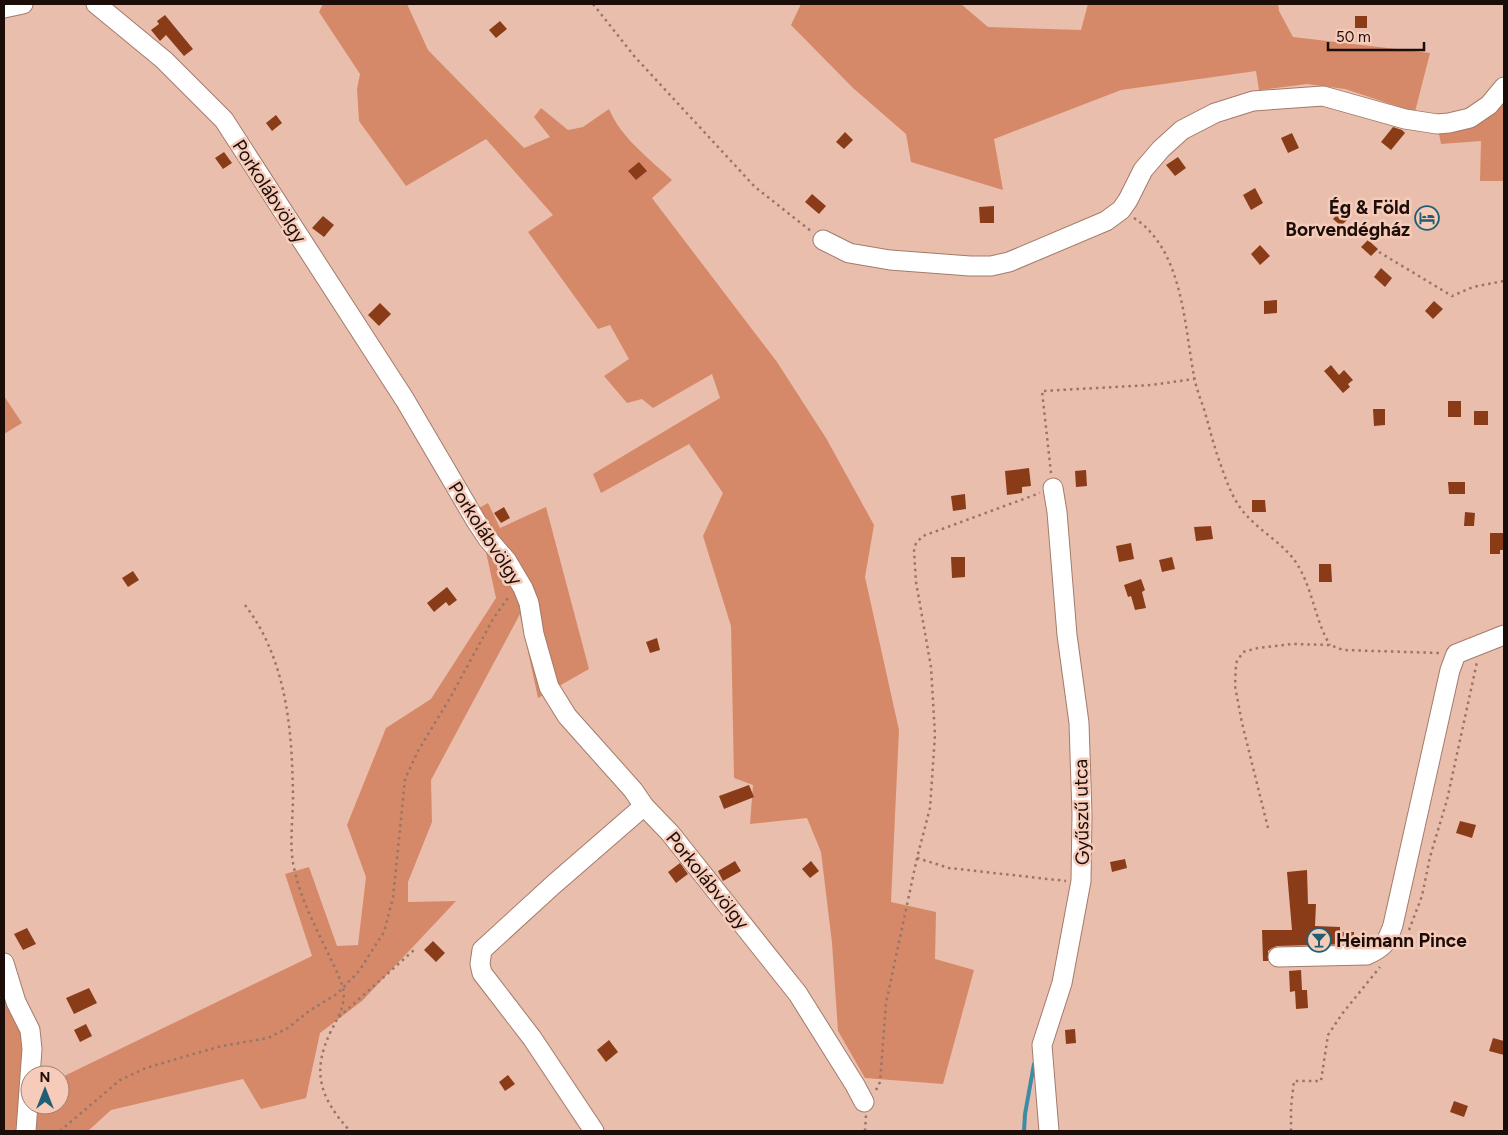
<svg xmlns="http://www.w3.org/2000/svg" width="1508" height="1135" font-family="Figtree,sans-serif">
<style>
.green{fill:#d68969}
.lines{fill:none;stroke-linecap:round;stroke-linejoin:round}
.stream{stroke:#3c8ca6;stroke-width:4}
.building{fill:#8a3c18}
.minor-casing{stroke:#a37b6b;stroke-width:21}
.path{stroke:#97766a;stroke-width:2.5;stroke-dasharray:2.5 4;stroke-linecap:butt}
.minor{stroke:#fff;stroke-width:19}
.labels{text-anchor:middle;stroke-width:5;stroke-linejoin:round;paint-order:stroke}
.street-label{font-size:19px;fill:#1c0d08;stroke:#f7cbb9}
.poi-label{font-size:19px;font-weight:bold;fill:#1c0d08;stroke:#f7cbb9;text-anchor:end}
</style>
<rect width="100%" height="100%" fill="#eabeac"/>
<g class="green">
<path d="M323,4H407L428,50L524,148L550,137L534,117L541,108L568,130L583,127L609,109C621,138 650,159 672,180L652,198L777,362L826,438L874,525L865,577L899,730L891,902L936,912L935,959L974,970L943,1084L865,1078L838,1031L832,943L821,852L807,818L750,824L753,785L734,778L731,626L703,536L723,493L689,444L601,493L593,474L720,398L712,374L653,408L642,399L627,403L604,376L629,359L610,325L598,329L528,232L553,215L486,139L406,186L359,121L357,89L360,74L319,12Z"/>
<path d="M801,4H961L988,27L1081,30L1088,4H1278L1279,11L1293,37L1430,53L1415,112L1345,89L1307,84L1259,90L1256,71L1121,90L994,139L1003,190L911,162L906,134L853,88L791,25Z"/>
<path d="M1504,87V181H1480L1481,141L1441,144L1437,124L1449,123Z"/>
<path d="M4,396L22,423L4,434Z"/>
<path d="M488,503L500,528L546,507L589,669L538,698L520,614L431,780L432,822L408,882V902L456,901L362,1001L320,1033L306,1098L261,1109L243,1079L111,1110L88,1131H4V971L44,1075H30V1105H60V1078L312,956L285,874L309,867L337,946L358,945L366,877L347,825L386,728L431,699L496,598L486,552L479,508Z"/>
</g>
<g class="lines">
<path class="stream" d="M1024,1131L1025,1114L1034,1064"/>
</g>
<g class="building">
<path d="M165,15L193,49L184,56L166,35L160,41L151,30L159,24L157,21Z"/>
<rect x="1355" y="16" width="12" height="12"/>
<path d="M500,21L507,29L496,38L489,30Z"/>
<path d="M276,115L282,123L272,131L266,123Z"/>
<path d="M1393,127L1402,130L1405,133L1391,150L1381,142Z"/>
<path d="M845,132L853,140L844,149L836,142Z"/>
<path d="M1292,133L1299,148L1288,153L1281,138Z"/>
<path d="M224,152L232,163L223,169L215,158Z"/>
<path d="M1178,157L1186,168L1175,176L1166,165Z"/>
<path d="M639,162L647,171L636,180L628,171Z"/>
<path d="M1255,188L1263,203L1251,210L1243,195Z"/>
<path d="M812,194L826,206L819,214L805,202Z"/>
<path d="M994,206V223H980L979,207Z"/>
<path d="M1342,209L1350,217L1341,226L1333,219Z"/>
<path d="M1424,211L1435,215L1431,227L1420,223Z"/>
<path d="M323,216L334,225L324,237L312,228Z"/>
<path d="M1368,240L1378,249L1371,256L1361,247Z"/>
<path d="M1260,245L1270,256L1260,265L1251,254Z"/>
<path d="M1381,268L1392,278L1385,287L1374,277Z"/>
<path d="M1277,300V313L1264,314V301Z"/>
<path d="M1434,301L1443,309L1433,319L1425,311Z"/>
<path d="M380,303L391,314L379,326L368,315Z"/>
<path d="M1331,365L1339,375L1344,370L1353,380L1348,384L1350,387L1343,393L1324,371Z"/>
<rect x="1448" y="401" width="13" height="16"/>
<path d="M1373,409H1385V425L1374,426Z"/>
<rect x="1474" y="411" width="14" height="14"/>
<path d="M1029,468L1031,486L1022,487V493L1007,495L1005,471Z"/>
<path d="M1086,470L1087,486L1076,487L1075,471Z"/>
<path d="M1448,482H1465V494H1449Z"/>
<path d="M965,494L966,509L953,511L951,496Z"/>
<path d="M1252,500H1265L1266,512H1252Z"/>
<path d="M504,507L510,518L501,523L494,513Z"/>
<path d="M1465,512L1475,513L1474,526H1464Z"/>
<path d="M1211,526L1213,539L1196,541L1194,527Z"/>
<path d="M1490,533H1504V550H1500V554H1490Z"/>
<path d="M1131,543L1134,559L1119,562L1116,546Z"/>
<path d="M951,557H965V577L952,578Z"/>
<path d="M1172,557L1175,569L1162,572L1159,560Z"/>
<path d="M1319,564H1331L1332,582H1319Z"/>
<path d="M133,571L139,580L128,587L122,578Z"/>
<path d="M1141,579L1145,590L1142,592L1146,608L1135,610L1131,596L1128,597L1124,585Z"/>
<path d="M447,587L457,600L449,606L446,602L434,612L427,603Z"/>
<path d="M657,638L660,650L650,653L646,642Z"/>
<path d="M749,785L754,797L724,809L719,796Z"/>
<path d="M1460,821L1476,825L1472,838L1456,833Z"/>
<path d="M1125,859L1127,868L1112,872L1110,862Z"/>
<path d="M735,861L741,871L723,881L718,871Z"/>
<path d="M811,861L819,871L810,878L802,869Z"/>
<path d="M680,863L688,874L676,883L668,872Z"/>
<path d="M1307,870L1308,904H1316L1315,926L1340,927V932H1354V944L1277,946L1272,948L1268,951V961H1263L1262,930H1292L1287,872Z"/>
<path d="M27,928L36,944L23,950L14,934Z"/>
<path d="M433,941L445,953L436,962L424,950Z"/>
<path d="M1301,970L1302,990H1307L1308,1008L1296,1009L1295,991L1290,992L1289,971Z"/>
<path d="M89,988L97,1003L74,1014L66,998Z"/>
<path d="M86,1024L92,1036L80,1042L74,1030Z"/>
<path d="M1075,1029L1076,1043L1066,1044L1065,1030Z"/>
<path d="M1493,1038L1504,1041V1055L1489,1051Z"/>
<path d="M609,1040L618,1052L606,1062L597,1050Z"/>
<path d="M508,1075L515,1084L505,1091L499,1082Z"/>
<path d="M1454,1101L1468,1106L1464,1117L1450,1112Z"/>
</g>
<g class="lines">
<g class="minor-casing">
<g id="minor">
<path d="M96,4L164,60L224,120L405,400L476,521L488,539L507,561L523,588L529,603L534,634L549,687L567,716L633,790L644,806L670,833L798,994L855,1085L864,1102"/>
<path d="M4,8L23,4"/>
<path d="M823,240L849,253L890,260L970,266H991L1009,262L1106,221L1121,210L1128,200L1143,170L1161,149L1182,130L1215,113L1253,101L1323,96L1405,119L1437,124L1449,123L1470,118L1489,105L1504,87"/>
<path d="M1278,957L1367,955C1384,947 1387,943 1393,925L1450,670L1456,654L1504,635"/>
<path d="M4,963L16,1002L30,1030L32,1049L26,1131"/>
<path d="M594,1131L532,1038L482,973L480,964L482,950L553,885L644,806"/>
<path d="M1049,1131L1042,1045L1062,983L1081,881L1082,814L1079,723L1067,635L1057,512L1053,488"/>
</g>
</g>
<g class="path">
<path d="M593,4L635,57L755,187L811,231"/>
<path d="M1134,218C1183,250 1184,324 1194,376C1196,387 1200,398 1204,409C1209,426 1213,443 1219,460C1226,480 1233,502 1248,517C1262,532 1284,545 1295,561C1313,587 1314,619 1330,645"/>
<path d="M1379,252L1452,296L1473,287L1504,281"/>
<path d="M1051,473L1042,391L1151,385L1194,379"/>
<path d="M245,605C287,660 292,730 293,796C293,820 289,846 294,868C303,910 328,948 343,987C346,1005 339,1015 331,1031C311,1072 320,1098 350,1131"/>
<path d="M1268,828L1242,723L1235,686L1236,663L1243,652L1258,648L1293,644L1330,645L1343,650L1439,653"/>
<path d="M917,858L949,868L1066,881"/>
<path d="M1409,930L1422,896L1430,857L1447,800L1477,662"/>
<path d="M339,1017L414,950"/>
<path d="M876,1090L880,1082L886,1003L917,858L930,808L935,735L931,667L916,582L914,551L916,543L923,536L1040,493"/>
<path d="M60,1131L120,1080L146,1068L190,1055L222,1046L268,1038L288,1028L309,1011L337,994L359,971L384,932L393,898L405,779L418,751L450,698L493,619L510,595"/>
<path d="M865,1131L866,1115"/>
<path d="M1291,1131V1107L1294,1081H1321L1328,1035L1342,1014L1380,967"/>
</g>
<use href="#minor" class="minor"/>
</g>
<defs>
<g id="hotel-ring" transform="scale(1.25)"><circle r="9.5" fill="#f7cbb9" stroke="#1e5f74" stroke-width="1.5"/><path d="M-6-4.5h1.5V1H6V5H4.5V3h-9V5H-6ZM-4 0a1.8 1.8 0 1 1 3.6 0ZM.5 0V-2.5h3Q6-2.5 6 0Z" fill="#1e5f74"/></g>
<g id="bar-ring" transform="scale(1.25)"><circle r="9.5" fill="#f7cbb9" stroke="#1e5f74" stroke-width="1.5"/><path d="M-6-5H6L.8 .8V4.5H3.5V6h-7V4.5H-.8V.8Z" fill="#1e5f74"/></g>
</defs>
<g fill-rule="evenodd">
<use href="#hotel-ring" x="1427" y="218"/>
<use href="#bar-ring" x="1319" y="940"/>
</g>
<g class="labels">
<g class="street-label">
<text transform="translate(270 191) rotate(57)" y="7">Porkolábvölgy</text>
<text transform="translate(486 533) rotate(57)" y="7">Porkolábvölgy</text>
<text transform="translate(1081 812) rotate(-91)" y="7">Gyűszű utca</text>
<text transform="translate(708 880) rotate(51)" y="7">Porkolábvölgy</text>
</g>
<g class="poi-label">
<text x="1410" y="214">Ég &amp; Föld<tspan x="1410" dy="22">Borvendégház</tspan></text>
<text x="1336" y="947" text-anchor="start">Heimann Pince</text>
</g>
</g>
<rect width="1508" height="1135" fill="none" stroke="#1c0d08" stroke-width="10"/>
<g transform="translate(45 1090)"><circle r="24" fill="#f7cbb9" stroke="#9f7f72"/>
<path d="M0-4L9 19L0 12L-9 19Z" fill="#1e5f74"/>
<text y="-8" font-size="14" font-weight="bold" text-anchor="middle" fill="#1c0d08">N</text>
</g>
<path d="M1328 42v8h96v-8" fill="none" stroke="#1c0d08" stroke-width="2.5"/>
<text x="1336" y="42" font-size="15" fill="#1c0d08" stroke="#f7cbb9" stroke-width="4" paint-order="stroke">50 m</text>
</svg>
